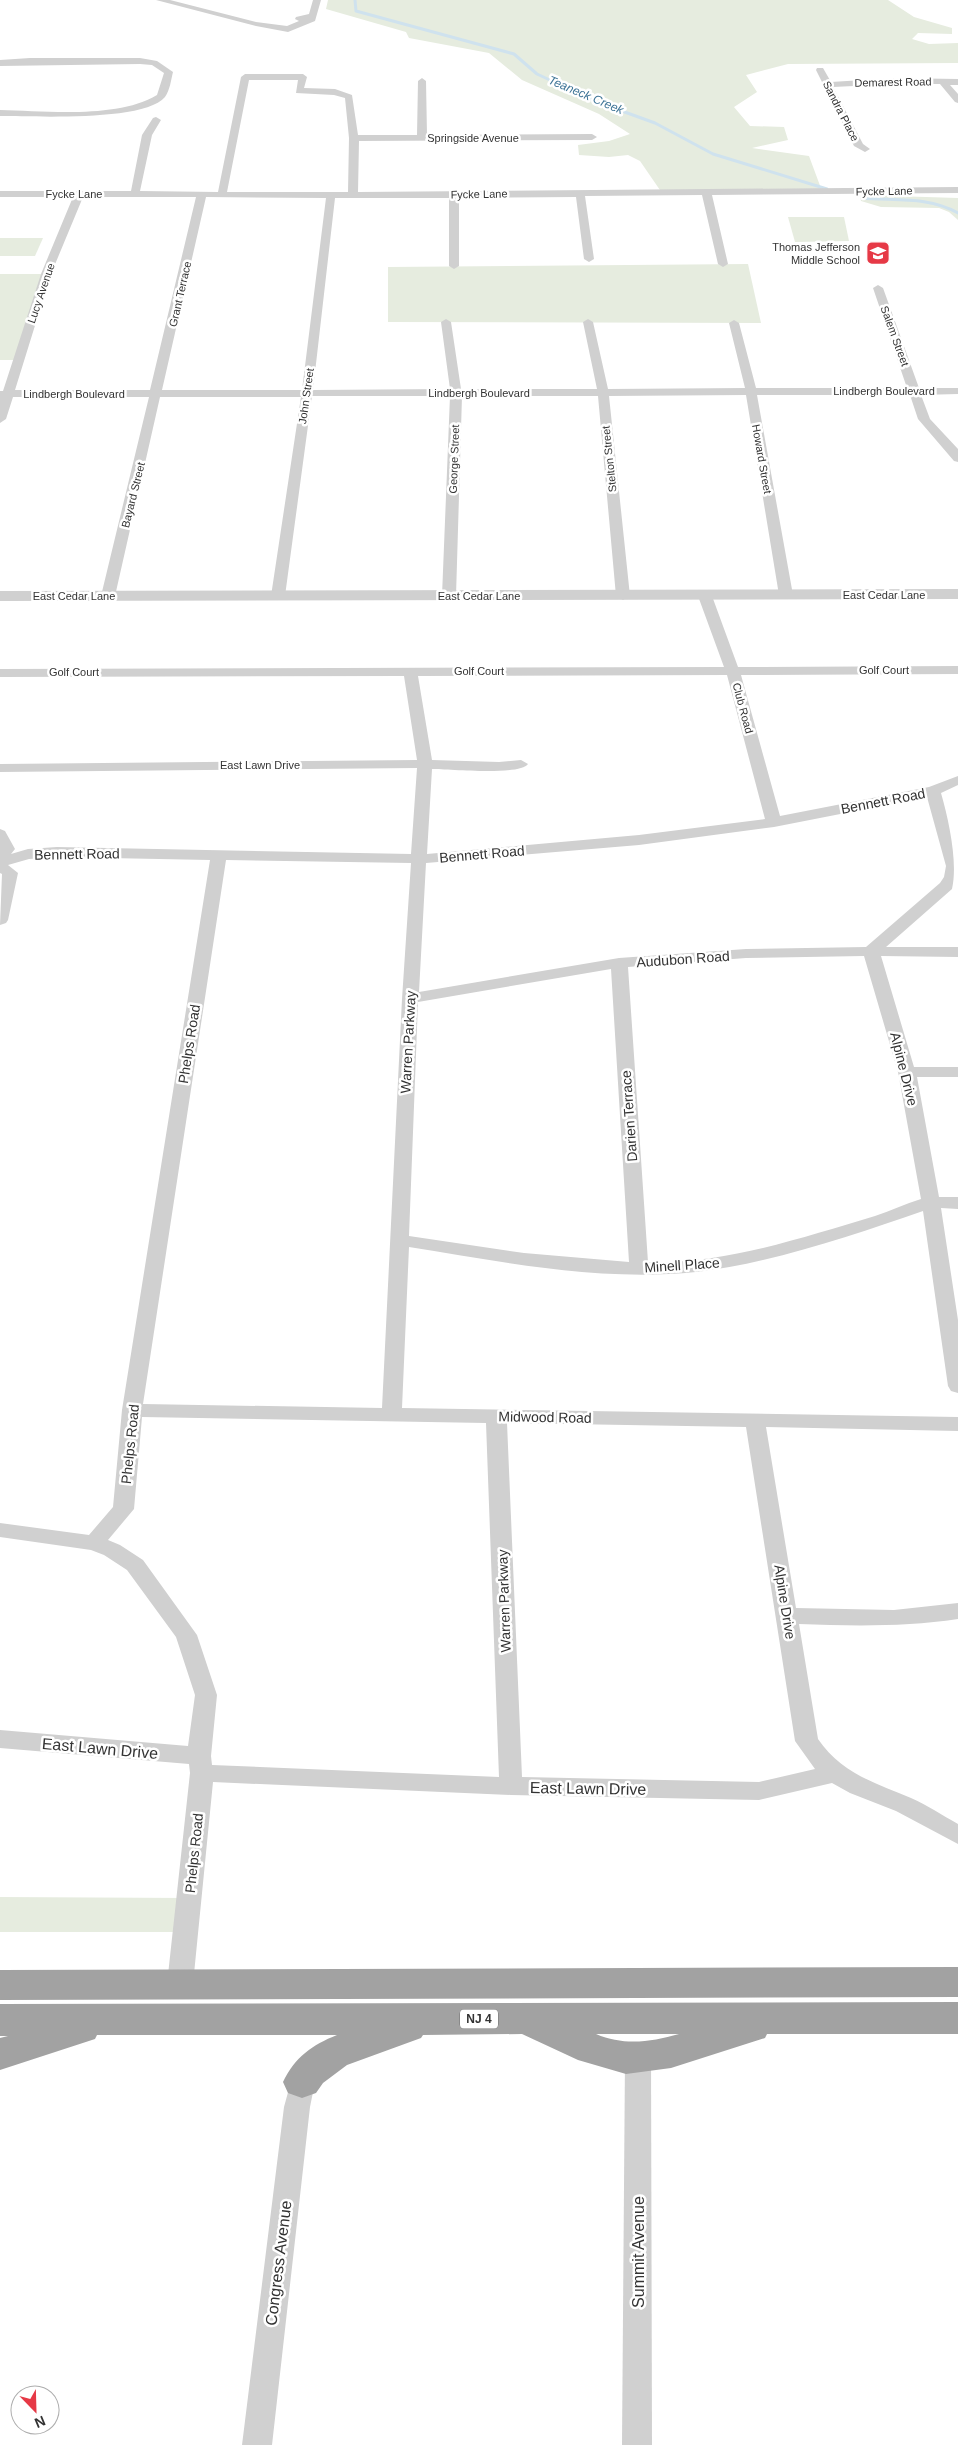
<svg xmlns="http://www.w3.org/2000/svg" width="958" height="2445" font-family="Arial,sans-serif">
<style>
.green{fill:#e6ecdf}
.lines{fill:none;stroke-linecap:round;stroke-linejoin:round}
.stream{stroke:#cfe2ee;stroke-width:3}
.minor{fill:#d0d0d0;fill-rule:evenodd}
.tertiary{fill:#d0d0d0;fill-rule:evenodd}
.trunk{fill:#a2a2a2;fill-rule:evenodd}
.labels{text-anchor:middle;stroke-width:5;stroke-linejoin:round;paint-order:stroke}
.far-street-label{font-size:11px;fill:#333;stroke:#fff}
.far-poi-label{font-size:11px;fill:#333;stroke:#fff;text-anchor:end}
.far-water-label{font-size:12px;font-style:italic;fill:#3f7597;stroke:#fff}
.shield{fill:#fff;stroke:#707070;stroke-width:1}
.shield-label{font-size:12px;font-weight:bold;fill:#333}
.street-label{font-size:14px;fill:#333;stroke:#fff}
.near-street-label{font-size:16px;fill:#333;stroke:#fff}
</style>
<rect width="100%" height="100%" fill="#fff"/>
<g class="green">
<path d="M328,0H888L914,17L952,28V34L918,33L912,39L929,44L958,43V63L788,64L746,75L757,92L734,107L750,126L784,127L788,140L752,148L809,156L822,191L662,193L640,161L628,155L609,157L579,155L578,145L609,141L630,134L599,114L522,80L489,53L409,38L406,32L326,9Z"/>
<path d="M862,195L958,198V220L949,212L939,208L881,207L861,201L860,196Z"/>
<path d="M788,217H844L849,241L795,242Z"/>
<path d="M0,238H43L35,256H0Z"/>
<path d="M748,264L761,323L388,322V267Z"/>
<path d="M0,274H46L18,360H0Z"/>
<path d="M0,1897L189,1898L185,1932H0Z"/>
</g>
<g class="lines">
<g class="stream">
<path d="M355,0L356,11L514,54L537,74L597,102L655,123L713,154L827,189"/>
<path d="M862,198C895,201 928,196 958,213"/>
</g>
<g class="minor">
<path d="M156,0H170L256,22L287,26L299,21L295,19L296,17L309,14L313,0H321L315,21L288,32L256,26Z"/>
<path d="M30,58H140L157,61L173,72C171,80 170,90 165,97C144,122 33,116 0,116V110C46,111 117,119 157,95L164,73L152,65L140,64L0,66V60Z"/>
<path d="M817,68H823L831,82L895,78L958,79V85H950L958,94V103L955,102L940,84H895L833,87L863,144L870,149L865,152L854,146L816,70Z"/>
<path d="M245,74H303L307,77L304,88L335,89L352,95L358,135H417L418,81L422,78L426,81L427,135L592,134L597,137L592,140L359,141L358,192L958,187V193L712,195L728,264L723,267L718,264L702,195L585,196L594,259L589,262L584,259L576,197L459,198V266L454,269L449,266V198H335L313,390L450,389L441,322L446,319L451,322L461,389H597L583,322L588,319L593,322L608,389L745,388L729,323L734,320L739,323L756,388H907L873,288L878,285L883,288L919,388H958V394L921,395L930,419L958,449V462L954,461L918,419L910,395H757L793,595L786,599L779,595L746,395L609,396L630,596L623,600L616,596L598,396H462L456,596L449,600L442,596L450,396H312L285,596L278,600L271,596L301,397H160L115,596L108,600L103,599L101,596L149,397H13L6,419L0,423V391H3L41,274L73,197H0V191H131L142,135L153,118L156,117L161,120L152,135L140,191L218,192L241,77ZM249,80H298L296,93L334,95L345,98L349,138L348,192H227ZM83,197H196L150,390H15L51,274ZM206,197L326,198L302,390H162Z"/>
<path d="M705,592L712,596L738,667L958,666V674L741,675L780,816L929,787L958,776V785L941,793C949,821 958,863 952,889L886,947H958V957L881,956L914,1067H958V1077H917L939,1197H958V1209L941,1208L958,1320V1393L951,1391L948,1386L923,1211C854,1235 768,1264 696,1272C600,1282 503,1262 409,1247L402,1408L958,1417V1431L766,1427L796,1608L894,1610L958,1603V1619C905,1627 852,1626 799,1624L818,1739C841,1773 875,1783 911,1798C927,1805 942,1815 958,1824V1844L896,1811L850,1793L832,1783L759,1800L511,1795L213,1782L193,1984L189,1991L180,1994L171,1991L167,1984L190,1773L189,1764L0,1748V1730L188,1746L195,1695L176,1637L127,1570L104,1555L91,1550L0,1537V1523L89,1535L113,1507L122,1410L210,860L57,857L29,859L8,865L18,873L8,920L6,923L0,925L2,874L0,873V829L5,831L15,849L11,854L28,849L57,847L411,854L417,768L0,772V764L417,760L404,676L0,677V669L724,667L698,596ZM727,675L765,819L639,835L427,854L432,769C448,769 520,776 528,764L521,760L499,762L432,760L418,676ZM927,797L946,866L944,877L940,883L866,947L746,949L619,958L419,992L426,863L639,845L774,827ZM226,860L411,863L402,999L382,1408L143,1404ZM864,956L898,1072L921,1199C905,1204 890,1211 875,1216C801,1238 725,1264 648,1262L628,967L746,958ZM611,969L629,1262L524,1253L409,1236L418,1002ZM142,1417L486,1423L499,1777L212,1765L211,1756L217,1695L197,1635L143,1560L120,1545L108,1540L134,1509ZM507,1423L746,1427L795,1741L815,1769L759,1782L522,1777Z"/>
<path d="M638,2047L647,2050L651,2058L652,2445H622L625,2058L629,2050Z"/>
<path d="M302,2071L311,2074L315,2082L310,2107L272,2445H242L284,2107L293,2074Z"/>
</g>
<path class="tertiary" d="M958,589V599L0,601V591Z"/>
<g class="trunk">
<path d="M958,1967V1997L0,2000V1970Z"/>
<path d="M958,2002V2034H767L765,2038L671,2068L626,2074L578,2060L522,2034L423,2035L421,2038L347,2065L323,2083L316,2093L302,2098L288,2093L283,2082C295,2057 312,2045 337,2035H97L95,2039L0,2070V2038L8,2036H0V2004ZM596,2034H679C651,2042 624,2046 596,2034Z"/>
</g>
</g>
<defs>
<g id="school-square" transform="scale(1.25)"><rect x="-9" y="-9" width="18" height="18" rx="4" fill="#e63946" stroke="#fff"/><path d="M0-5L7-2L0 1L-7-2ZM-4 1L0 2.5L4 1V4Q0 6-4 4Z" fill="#fff"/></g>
</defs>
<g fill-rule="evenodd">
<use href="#school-square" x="878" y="253"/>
</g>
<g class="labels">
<g class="far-street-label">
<text transform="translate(893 82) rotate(-1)" y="4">Demarest Road</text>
<text transform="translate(841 111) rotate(63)" y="4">Sandra Place</text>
<text x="473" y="142">Springside Avenue</text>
<text transform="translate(884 191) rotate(-1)" y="4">Fycke Lane</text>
<text x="74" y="198">Fycke Lane</text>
<text transform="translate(479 194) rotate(-1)" y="4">Fycke Lane</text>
<text transform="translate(41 293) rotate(-71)" y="4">Lucy Avenue</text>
<text transform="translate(180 294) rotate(-77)" y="4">Grant Terrace</text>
<text transform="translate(895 336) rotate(70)" y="4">Salem Street</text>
<text x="884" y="395">Lindbergh Boulevard</text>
<text x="479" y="397">Lindbergh Boulevard</text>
<text x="74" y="398">Lindbergh Boulevard</text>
<text transform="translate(306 396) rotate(-82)" y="4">John Street</text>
<text transform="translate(454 459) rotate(-88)" y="4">George Street</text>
<text transform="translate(609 459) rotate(-96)" y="4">Stelton Street</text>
<text transform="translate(762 459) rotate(80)" y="4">Howard Street</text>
<text transform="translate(133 495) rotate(-76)" y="4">Bayard Street</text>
<text x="884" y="599">East Cedar Lane</text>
<text x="74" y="600">East Cedar Lane</text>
<text x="479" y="600">East Cedar Lane</text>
<text x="884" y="674">Golf Court</text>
<text x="479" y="675">Golf Court</text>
<text x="74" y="676">Golf Court</text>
<text transform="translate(743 708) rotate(75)" y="4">Club Road</text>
<text x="260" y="769">East Lawn Drive</text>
</g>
<g class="far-poi-label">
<text x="860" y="251">Thomas Jefferson<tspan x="860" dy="13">Middle School</tspan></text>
</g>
<g class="far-water-label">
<text transform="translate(586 95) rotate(23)" y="4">Teaneck Creek</text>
</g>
<rect class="shield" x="460" y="2009.5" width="38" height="19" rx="4"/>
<g class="shield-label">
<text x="479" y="2023">NJ 4</text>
</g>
<g class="street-label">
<text transform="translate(883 801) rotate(-11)" y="5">Bennett Road</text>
<text transform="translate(77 854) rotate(-1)" y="5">Bennett Road</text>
<text transform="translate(482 854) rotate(-5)" y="5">Bennett Road</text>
<text transform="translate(683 959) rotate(-4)" y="5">Audubon Road</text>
<text transform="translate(408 1042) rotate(-87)" y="5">Warren Parkway</text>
<text transform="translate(189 1044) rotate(-81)" y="5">Phelps Road</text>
<text transform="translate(904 1069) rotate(76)" y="5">Alpine Drive</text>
<text transform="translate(629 1116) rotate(-94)" y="5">Darien Terrace</text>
<text transform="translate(682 1265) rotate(-4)" y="5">Minell Place</text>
<text transform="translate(545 1417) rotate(1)" y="5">Midwood Road</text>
<text transform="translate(130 1444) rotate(-84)" y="5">Phelps Road</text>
<text transform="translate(504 1601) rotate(-92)" y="5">Warren Parkway</text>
<text transform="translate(785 1602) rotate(81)" y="5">Alpine Drive</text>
<text transform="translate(194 1853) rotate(-84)" y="5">Phelps Road</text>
</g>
<g class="near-street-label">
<text transform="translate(100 1748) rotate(5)" y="6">East Lawn Drive</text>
<text transform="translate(588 1788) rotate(1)" y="6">East Lawn Drive</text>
<text transform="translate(638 2252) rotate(-90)" y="6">Summit Avenue</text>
<text transform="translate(278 2263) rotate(-83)" y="6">Congress Avenue</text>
</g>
</g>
<g transform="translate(35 2410) rotate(157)"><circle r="24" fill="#ffffff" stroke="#adadad"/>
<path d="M0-4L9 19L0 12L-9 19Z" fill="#e63946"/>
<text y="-8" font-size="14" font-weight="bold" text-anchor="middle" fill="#333333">N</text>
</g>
</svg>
